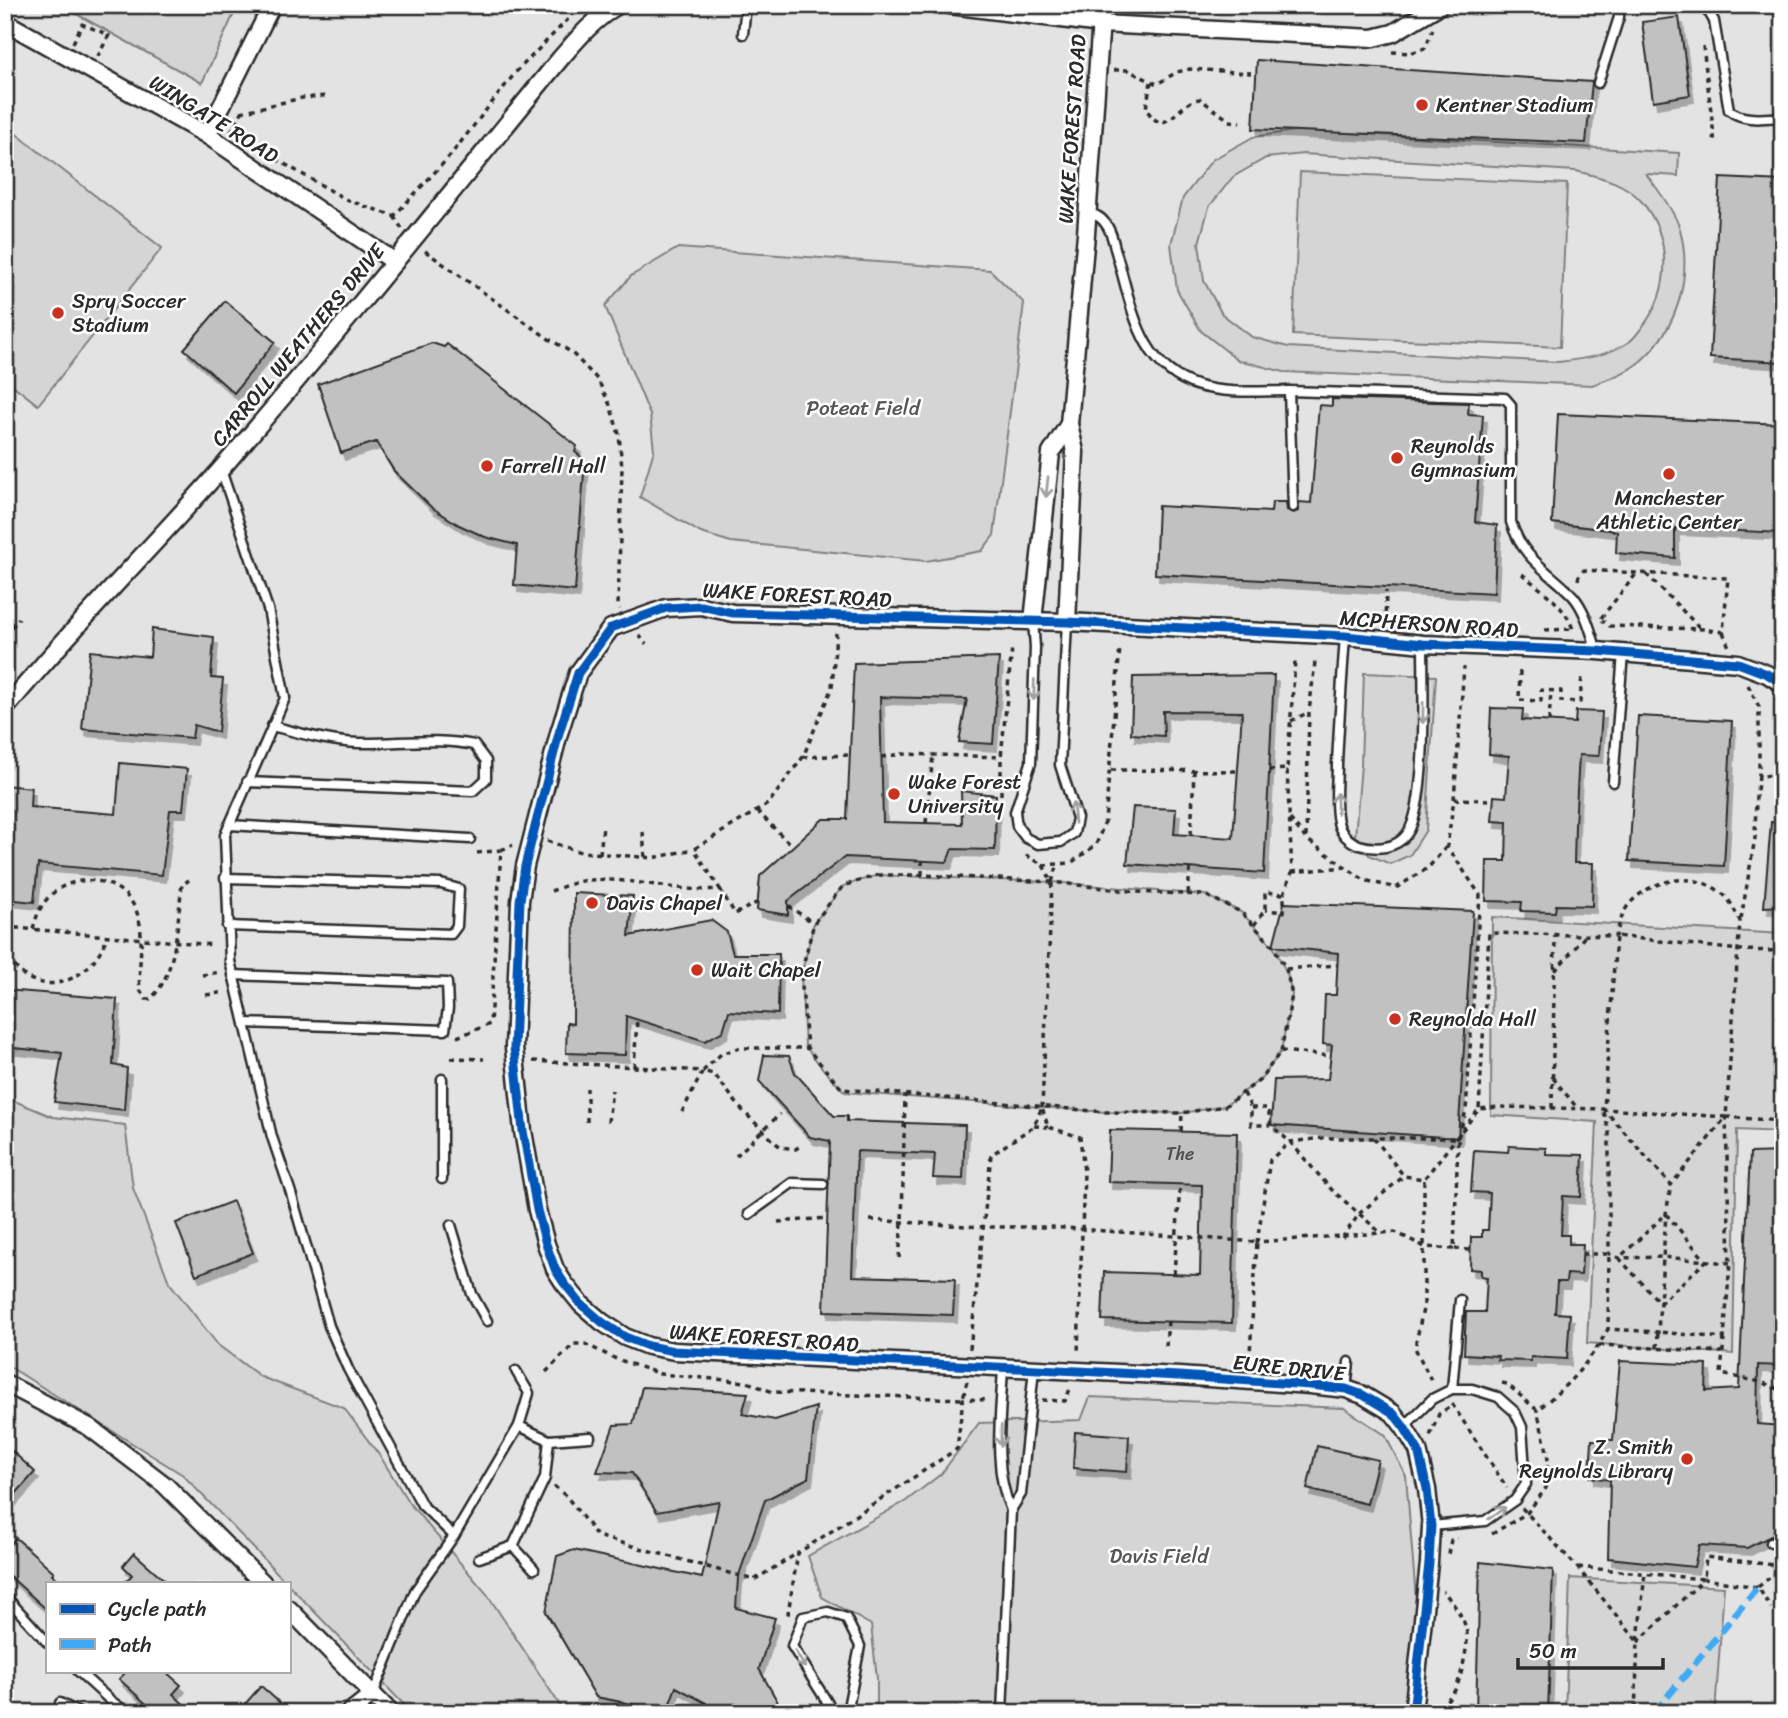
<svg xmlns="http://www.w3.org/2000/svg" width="1788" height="1718" font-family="Sriracha,sans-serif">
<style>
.built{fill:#e3e3e3;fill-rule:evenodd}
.green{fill:#d5d5d5;stroke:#808080;stroke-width:2;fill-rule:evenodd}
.building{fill:#c1c1c1;stroke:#2b2b2b;stroke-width:2;filter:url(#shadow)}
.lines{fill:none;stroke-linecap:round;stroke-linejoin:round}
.lane-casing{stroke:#2b2b2b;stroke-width:13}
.street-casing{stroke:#2b2b2b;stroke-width:21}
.path{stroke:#2b2b2b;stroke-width:3.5;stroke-dasharray:5 5;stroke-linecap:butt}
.lane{stroke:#fff;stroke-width:8}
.street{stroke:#fff;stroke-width:16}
.quiet{stroke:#3fa9f5;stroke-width:7;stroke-dasharray:14 7;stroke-linecap:butt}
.cycleway-casing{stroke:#fff;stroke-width:13}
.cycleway{stroke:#0057b8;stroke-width:9}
.oneway{stroke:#a0a0a0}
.poi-dot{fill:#c8321e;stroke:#fff;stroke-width:2.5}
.labels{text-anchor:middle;stroke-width:5;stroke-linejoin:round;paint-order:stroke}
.number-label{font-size:18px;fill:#505050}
.poi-label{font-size:21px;fill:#2b2b2b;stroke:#fff;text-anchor:start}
.street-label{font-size:21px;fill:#2b2b2b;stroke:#fff}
.park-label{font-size:21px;fill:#565656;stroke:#fff}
</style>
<defs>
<filter id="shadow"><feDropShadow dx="4" dy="7" stdDeviation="0" flood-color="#0004"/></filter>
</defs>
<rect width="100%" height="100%" fill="#f2f2f2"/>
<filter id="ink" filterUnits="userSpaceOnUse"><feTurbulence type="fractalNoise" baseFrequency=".0143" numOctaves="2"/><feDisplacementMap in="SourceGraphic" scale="14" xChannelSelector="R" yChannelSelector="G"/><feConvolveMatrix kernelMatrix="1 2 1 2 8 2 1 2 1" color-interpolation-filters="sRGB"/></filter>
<g filter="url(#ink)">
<path class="built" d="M5,5H1783V1713H5ZM47,1583H289V1671H47Z"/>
<g class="green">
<path d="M60,5H238L202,83Z"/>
<path d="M5,125L162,248L38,405L5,379Z"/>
<path d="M1300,130L1679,153L1678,176L1646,174C1657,188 1675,213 1680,229C1692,275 1679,325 1644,358C1630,372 1611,378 1592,385L1284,372L1238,360L1201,331L1177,290L1171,244L1183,198L1212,160L1253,137ZM1303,154L1576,171C1600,177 1625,182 1642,202C1672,238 1671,290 1643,326C1639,331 1635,338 1629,342C1607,356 1584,359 1558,362L1288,347L1252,337L1222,314L1204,281L1199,243L1209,207L1233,177L1266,158Z"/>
<path d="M1300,172L1567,184L1560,347L1293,335Z"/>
<path d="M678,248L990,270L1024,303L994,535L982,551L926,561L731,542L701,533L640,497L654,450L650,415L605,306L631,276Z"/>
<path d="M1364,673L1436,676L1426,830L1410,855L1390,864L1369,855L1355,837L1361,765Z"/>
<path d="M878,875L1052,882L1205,895L1241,912L1273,946L1287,973L1292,995L1281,1051L1262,1078L1225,1106L1182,1113L1105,1112L845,1092L824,1070L805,1046L801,976L814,923L843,886Z"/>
<path d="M1492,917L1783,934V1132L1737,1130L1733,1354L1587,1343L1597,1122L1491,1115Z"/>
<path d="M5,1097L53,1117L125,1125L133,1188L169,1282L218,1345L261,1377L344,1408L382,1459L409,1503L487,1594L565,1713H412L183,1475L5,1364Z"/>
<path d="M1090,1397L1344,1408L1385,1435L1406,1476L1416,1599L1409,1713H877V1679L871,1625L822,1597L808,1556L906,1501L941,1474L979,1423L1081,1420Z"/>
<path d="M1570,1578L1724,1587L1715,1713H1565Z"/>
</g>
<g class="building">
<path d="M1679,17L1690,95L1653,101L1642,22Z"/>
<path d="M1257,60L1592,82L1586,143L1253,129Z"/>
<path d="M1720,178L1783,181V362L1710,358Z"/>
<path d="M225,301L275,342L234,393L184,349Z"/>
<path d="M432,343L444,347L447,344L577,446L575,452L585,460L575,591L514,585L517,545L485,537L459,525L431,507L394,471L376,442L341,453L318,384Z"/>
<path d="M1332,399L1469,403L1468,414L1483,415L1475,522L1497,525L1494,593L1155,574L1158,506L1271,512L1272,502H1286L1287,510L1293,513L1298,511L1299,502L1311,503L1319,405L1332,406Z"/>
<path d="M1558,414L1783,424V533L1675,528V558L1616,553L1617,531L1552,523Z"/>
<path d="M152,629L214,637L211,678L223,679L218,732L194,725L192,738L82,729L90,651L150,657Z"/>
<path d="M999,658L993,744L959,742L967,699L880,697L883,822L962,824L961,791L996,795L995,850L952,849L947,862L845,857L788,901V915L757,910L760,876L823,819H847L854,663Z"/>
<path d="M1274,675L1264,873L1127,864L1133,807L1176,809L1174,834L1233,838L1242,712L1163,711L1164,736L1131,734L1133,677Z"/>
<path d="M1491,708L1523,709L1522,720L1575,723L1576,711L1602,712L1599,756L1579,755L1575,826L1574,863H1593L1592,906L1556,905L1555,912L1521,911L1522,902L1486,901L1487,861H1506L1507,822L1492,821L1494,796L1506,797L1509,756L1489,754Z"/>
<path d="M1638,716L1732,721L1724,866L1629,861Z"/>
<path d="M120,763L187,769L183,810H170L162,875L38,864L34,902L5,899V785L31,788L30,807L116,814Z"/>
<path d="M1771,822L1783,823V906L1764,907Z"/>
<path d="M574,893L633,896L629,936L711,920L727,932L733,954H779L778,1014L729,1011L723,1031L705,1041L626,1016L625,1055L566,1053L567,1023L573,1024Z"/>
<path d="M1284,903L1473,911L1458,1138L1271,1125L1274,1080L1328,1079L1332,1045L1323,1044L1325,995H1336L1338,953L1273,946Z"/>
<path d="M5,990L117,999L113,1065L127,1068L124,1110L54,1102L62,1053L5,1047Z"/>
<path d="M764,1055L789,1056L795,1073L834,1116H847V1121L965,1125L963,1179L933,1178L935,1154L857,1151L852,1276L955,1279L953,1315L824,1311L830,1141L810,1137L759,1081Z"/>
<path d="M1110,1130L1237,1133L1232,1323L1102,1320L1104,1272L1200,1275L1202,1185L1108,1182Z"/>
<path d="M1509,1146L1546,1148V1154L1583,1155L1581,1197L1563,1196L1561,1235H1569V1244H1583L1581,1275L1567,1274L1566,1282H1557L1555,1313L1570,1314L1567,1359L1531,1357V1361L1497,1360L1498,1356L1464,1354L1466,1312H1485L1487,1277L1481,1276V1270L1470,1269L1471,1237H1482V1230H1488L1490,1193L1471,1192L1474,1150L1508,1152Z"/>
<path d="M1783,1152V1366L1758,1365L1757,1424L1783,1426V1523L1771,1536L1747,1548L1699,1545L1694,1567L1608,1558L1610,1480L1590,1477L1592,1440H1613L1620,1361L1707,1365L1706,1391L1739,1389L1750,1153Z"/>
<path d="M233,1201L253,1253L196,1275L176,1223Z"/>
<path d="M642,1387L748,1393L742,1414L775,1420L816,1407L808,1478L765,1500L738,1578L736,1608L775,1618L759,1669L784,1713H710L706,1703L676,1687L667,1711L596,1697L546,1612L557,1556L574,1550L702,1578L719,1501L657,1512L632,1473L597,1472L614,1425L633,1424Z"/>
<path d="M1075,1432L1129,1436L1127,1472L1073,1468Z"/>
<path d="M1317,1446L1378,1460L1367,1504L1307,1489Z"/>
<path d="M12,1451L35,1472L5,1506V1459Z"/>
<path d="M16,1538L54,1572L52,1574L62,1583H47V1610L5,1572V1550Z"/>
<path d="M134,1553L168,1583H124L132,1575L123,1566Z"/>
<path d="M1480,1562L1553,1570L1548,1713H1476Z"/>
<path d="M127,1671H165L181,1685L173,1694L193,1713H156L119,1679Z"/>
<path d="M261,1686L291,1713H237Z"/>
</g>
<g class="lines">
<g class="lane-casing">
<g id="lane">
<path d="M1700,5L1710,14L1714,21L1729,110C1744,122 1764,118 1783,117"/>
<path d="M743,34L746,5"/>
<path d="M1598,83L1619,17V5"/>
<path d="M1087,213C1095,215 1100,216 1105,223C1112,231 1113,242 1116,252C1132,304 1137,367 1199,386C1227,394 1260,391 1289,391"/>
<path d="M221,470L268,609L285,698L225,835L230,961L272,1137L291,1193L329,1326L348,1369L422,1505L454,1536L415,1591L373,1694"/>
<path d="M1293,507L1289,391L1505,398L1511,405V522C1523,560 1548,570 1573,596C1586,611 1591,633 1597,651"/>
<path d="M1033,621L1035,647L1031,763L1015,812L1017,826L1026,838L1038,844L1061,842L1074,833L1077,818L1060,765L1067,622"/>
<path d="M1345,636C1342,679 1339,721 1337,764C1337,782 1334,804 1338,822C1340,833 1349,841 1359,845C1376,850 1396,849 1407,834C1428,804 1423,684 1423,644"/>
<path d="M247,782L473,791L486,779V761L474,745C436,737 397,744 359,743C329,742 300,733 272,726"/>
<path d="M1613,782L1623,653"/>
<path d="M229,825L470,839"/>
<path d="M225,878L441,884L459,889L457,926L451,934L227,926"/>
<path d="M233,975L447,983L448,1008L445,1030L245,1023"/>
<path d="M442,1079V1179"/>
<path d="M749,1214L792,1183L823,1184"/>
<path d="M451,1225L472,1294L487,1321"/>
<path d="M516,1371L529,1393L519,1426"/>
<path d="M1346,1389L1349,1362"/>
<path d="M1452,1389L1460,1300"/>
<path d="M1404,1427L1432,1399L1452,1389H1472L1498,1397L1515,1412L1522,1427L1526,1484L1515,1500L1485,1521L1431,1526"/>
<path d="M549,1440L590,1437"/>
<path d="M1011,1510L1021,1494L1034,1369"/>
<path d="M454,1536L519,1426L549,1440L545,1478L513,1546L534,1569"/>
<path d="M1771,1543H1783"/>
<path d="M479,1558L513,1546"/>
<path d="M5,1596L47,1642"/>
<path d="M78,1671L111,1701L128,1713"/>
<path d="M60,1703L79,1713"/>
<path d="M834,1713L792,1646L803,1617L828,1612L846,1618L860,1646L847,1713"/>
<path d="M1002,1713L1011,1510C992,1468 1001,1413 1003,1368"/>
</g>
</g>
<g class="street-casing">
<g id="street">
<path d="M950,5L1101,24L1373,38L1393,33L1440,5"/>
<path d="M5,22L207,135L395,262"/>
<path d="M207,135L272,5"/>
<path d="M1033,621L1051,453L1069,424"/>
<path d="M1067,622L1075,452L1069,424L1086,234L1102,5"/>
<path d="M5,709C74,625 151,549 222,468C338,334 448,196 560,59C578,38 594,19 618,5"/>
<path d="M5,1383L89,1427L165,1485L263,1583"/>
<path d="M289,1609L391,1713"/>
<path d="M349,1713L373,1694"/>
<path d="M1413,1713L1429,1563L1431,1526L1427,1489L1418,1450L1404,1427L1393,1413L1363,1395L1346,1389L1310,1385L1179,1376L674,1351L648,1346L625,1337L602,1322L581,1304L564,1283L555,1269L546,1244L537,1210L523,1131L514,1048L520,901L525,866L559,733L578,673L611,628L666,608L701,606L733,613L1067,622L1345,636L1423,644L1597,651L1738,663L1767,674L1783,684"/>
</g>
</g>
<g class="path">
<path d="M73,43L82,24L109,35L98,56"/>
<path d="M1703,46L1715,144"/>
<path d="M1392,52L1411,53L1425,48L1433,29"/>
<path d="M1114,70H1127L1157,84L1177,72L1190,69L1251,73"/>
<path d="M1151,82L1146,108C1165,143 1177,101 1200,99L1230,121L1240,122"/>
<path d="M241,112L302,98L326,96"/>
<path d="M231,132L242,112"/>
<path d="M276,159L347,200L394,216L449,157L516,72L582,5"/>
<path d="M394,216L402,229"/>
<path d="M425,251L549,339L571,352L598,380L610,405L619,434L622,468L618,606L620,609"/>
<path d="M1522,574C1542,591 1564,604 1573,629"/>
<path d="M1646,574L1699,627"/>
<path d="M1578,580L1579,575L1584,570L1728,578L1723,632L1703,629L1610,626L1602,620"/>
<path d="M1601,618L1637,573"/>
<path d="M1385,623L1386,591"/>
<path d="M1545,630L1575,629"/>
<path d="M1723,632L1729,647"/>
<path d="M5,635L19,618"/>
<path d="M639,635L646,644"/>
<path d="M1520,671L1519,700L1541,701V690L1561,691V701L1580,702L1582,675"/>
<path d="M1748,685L1759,707V776"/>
<path d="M1291,721L1309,712"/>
<path d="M1549,721L1551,691"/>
<path d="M803,757L850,755"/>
<path d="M882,757L902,754L1001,757"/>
<path d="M1111,770L1238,771"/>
<path d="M1269,770L1287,769L1295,661"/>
<path d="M1454,799L1489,800"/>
<path d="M1001,805V757L1012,647"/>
<path d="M757,811L790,844"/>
<path d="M1290,819L1306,839L1364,880L1396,888L1428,868L1447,846"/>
<path d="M926,823L933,755"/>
<path d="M643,832L645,857"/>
<path d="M1191,835L1194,771"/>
<path d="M1306,837L1309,712L1315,662"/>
<path d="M547,841L581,852L653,858L694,849"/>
<path d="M477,853L501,850"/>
<path d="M600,854L603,826"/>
<path d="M1026,855L1043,865L1052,882L1042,1107"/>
<path d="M922,860V875"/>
<path d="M1043,865L1071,863L1096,845L1105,821L1120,647"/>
<path d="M1292,872L1346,867"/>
<path d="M878,875H922L1052,882L1137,892L1205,895L1241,912L1273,946L1286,969L1292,995L1281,1051L1260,1080L1225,1106L1182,1113L1105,1112L842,1089L807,1048L801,973L814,923L843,886Z"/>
<path d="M1052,882L1058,864"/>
<path d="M720,889L735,914L758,902"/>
<path d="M551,891C563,887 576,881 588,880C633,877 676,893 720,889L694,849L768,804L803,757L832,687L836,633"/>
<path d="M1188,894L1190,868"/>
<path d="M1284,894L1292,872L1287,769"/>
<path d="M788,906L814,923"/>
<path d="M1741,919L1755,838L1756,797L1759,776L1783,775"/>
<path d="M1254,925L1265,910V892L1284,894V912L1265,910"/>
<path d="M5,927L214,945"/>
<path d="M33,929C36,918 39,908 47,899C70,872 118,874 135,908C147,933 137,963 140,990L146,999H150C178,975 177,919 182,885L189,880"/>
<path d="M5,948C26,1005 90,988 107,936"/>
<path d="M1783,951L1739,950L1616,936L1604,1109L1671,1185L1726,1117L1783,1121"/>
<path d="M1286,969L1337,965"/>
<path d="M1555,971L1586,935"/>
<path d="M202,975L220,972"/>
<path d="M206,995L225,992"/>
<path d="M457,1037L490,1024L501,850L513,845"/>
<path d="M1281,1051L1330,1056"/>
<path d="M451,1058L484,1059"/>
<path d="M533,1061L703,1071L721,1054L739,1048H807"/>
<path d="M634,1067L637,1020"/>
<path d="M1553,1078L1578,1109"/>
<path d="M1244,1093L1251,1108V1125H1270"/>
<path d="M1251,1108H1268L1271,1125L1290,1142L1331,1189L1382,1234"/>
<path d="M1552,1108L1555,935"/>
<path d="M682,1112L703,1071L713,1074L718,1079L742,1110L777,1144L781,1147L796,1149L802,1144"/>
<path d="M1604,1112L1609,1132V1254L1619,1258L1663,1257L1730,1263"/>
<path d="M587,1122V1088"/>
<path d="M608,1122L612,1090"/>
<path d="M1034,1126L1048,1127"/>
<path d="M1181,1131L1182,1113"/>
<path d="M1374,1138L1404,1176L1424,1179L1479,1109L1499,1107L1604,1109L1726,1117L1740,921C1736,914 1732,903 1726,897C1700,871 1657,876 1632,901C1623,909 1619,925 1616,936L1489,933L1479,1109"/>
<path d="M1458,1140L1454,1249L1471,1250"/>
<path d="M736,1156L780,1114"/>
<path d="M1424,1180V1304L1415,1348L1431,1380"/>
<path d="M1666,1214L1706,1261L1660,1303L1619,1258Z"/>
<path d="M870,1220L982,1227H1051L1257,1242L1250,1353"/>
<path d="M778,1222L828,1218"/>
<path d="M1342,1238L1360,1213L1404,1176"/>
<path d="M1454,1249L1425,1247L1395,1232L1257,1242L1270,1160L1290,1142L1323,1138H1458L1466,1111L1480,895L1447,846L1454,799L1464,667"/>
<path d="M1582,1254H1609L1608,1329"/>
<path d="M899,1258L902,1223L905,1095"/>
<path d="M1174,1274L1180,1185"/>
<path d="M1724,1338L1721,1374L1761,1382L1783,1391"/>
<path d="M1599,1345L1722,1352"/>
<path d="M1166,1346L1168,1321"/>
<path d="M1657,1348L1658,1332L1724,1338L1730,1263L1726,1118"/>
<path d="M970,1349L991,1155L1034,1126L1042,1107L1048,1127L1080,1137L1084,1172L1078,1353"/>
<path d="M546,1372L574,1344H585L614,1358L660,1374L747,1382L773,1392L963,1399L967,1381"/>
<path d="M1502,1383L1507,1384L1537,1410C1567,1387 1590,1362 1608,1329L1658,1332L1666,1214L1671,1185"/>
<path d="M1042,1400L1065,1401L1071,1387"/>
<path d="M1452,1404L1507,1488"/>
<path d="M1430,1436L1439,1414L1451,1406"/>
<path d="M554,1486L567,1497L597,1536L754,1580L798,1553"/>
<path d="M1522,1508L1577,1567L1638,1642L1635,1713"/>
<path d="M1492,1534L1527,1513L1546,1488L1548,1455L1537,1410"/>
<path d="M1448,1554L1451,1540L1457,1539"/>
<path d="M1578,1567L1704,1579L1706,1557L1783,1566"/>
<path d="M1758,1587L1783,1567"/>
<path d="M790,1613H788L798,1553L957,1449L963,1399L989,1400"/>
<path d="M1638,1640L1645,1573"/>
<path d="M1638,1642L1704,1579L1758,1587L1771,1608"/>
<path d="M1431,1713C1439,1706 1450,1699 1455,1690C1461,1679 1468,1646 1467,1635C1466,1619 1453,1603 1443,1591"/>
</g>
<use href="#lane" class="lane"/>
<use href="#street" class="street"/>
<path class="quiet" d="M1654,1713L1758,1587"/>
<g class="cycleway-casing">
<path id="cycleway" d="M1413,1713L1429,1563L1431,1526L1427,1489L1418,1450L1404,1427L1393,1413L1363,1395L1346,1389L1310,1385L1179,1376L674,1351L648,1346L625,1337L602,1322L581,1304L564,1283L555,1269L546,1244L537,1210L523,1131L514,1048L520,901L525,866L559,733L578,673L611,628L666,608L701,606L733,613L1067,622L1345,636L1423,644L1597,651L1738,663L1767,674L1783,684"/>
</g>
<use href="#cycleway" class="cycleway"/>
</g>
<defs><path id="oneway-shaft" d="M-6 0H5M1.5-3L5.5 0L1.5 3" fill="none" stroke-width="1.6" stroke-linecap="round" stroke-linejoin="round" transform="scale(1.75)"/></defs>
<g class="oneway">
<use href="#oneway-shaft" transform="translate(1047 487) rotate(96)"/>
<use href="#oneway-shaft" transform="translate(1034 690) rotate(92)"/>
<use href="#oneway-shaft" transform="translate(1423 713) rotate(91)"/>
<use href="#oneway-shaft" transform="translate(1337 803) rotate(-92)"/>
<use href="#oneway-shaft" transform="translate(1074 813) rotate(-96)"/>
<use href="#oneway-shaft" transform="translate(1001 1436) rotate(91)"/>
<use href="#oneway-shaft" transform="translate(1497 1513) rotate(-35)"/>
<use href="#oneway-shaft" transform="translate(800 1659) rotate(58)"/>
</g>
</g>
<g class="poi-dot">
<circle cx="1422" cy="105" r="7"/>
<circle cx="58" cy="313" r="7"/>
<circle cx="1397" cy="458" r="7"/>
<circle cx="487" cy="466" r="7"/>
<circle cx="1669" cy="474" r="7"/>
<circle cx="894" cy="794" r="7"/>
<circle cx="592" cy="903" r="7"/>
<circle cx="697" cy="970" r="7"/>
<circle cx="1395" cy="1019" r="7"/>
<circle cx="1687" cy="1459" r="7"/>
</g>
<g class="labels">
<g class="number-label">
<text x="1180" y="1160">The</text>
</g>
<g class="poi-label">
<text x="1436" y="112">Kentner Stadium</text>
<text x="72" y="308">Spry Soccer<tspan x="72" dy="24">Stadium</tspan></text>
<text x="1411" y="453">Reynolds<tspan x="1411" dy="24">Gymnasium</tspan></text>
<text x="501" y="473">Farrell Hall</text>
<text x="1669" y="505" text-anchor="middle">Manchester<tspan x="1669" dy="24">Athletic Center</tspan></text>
<text x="908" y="789">Wake Forest<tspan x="908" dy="24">University</tspan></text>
<text x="606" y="910">Davis Chapel</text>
<text x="711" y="977">Wait Chapel</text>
<text x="1409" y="1026">Reynolda Hall</text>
<text x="1673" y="1454" text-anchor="end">Z. Smith<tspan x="1673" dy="24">Reynolds Library</tspan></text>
</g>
<g class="street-label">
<text transform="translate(214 119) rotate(32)" y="7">WINGATE ROAD</text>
<text transform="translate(1072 129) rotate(-86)" y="7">WAKE FOREST ROAD</text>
<text transform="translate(298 345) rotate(-50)" y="7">CARROLL WEATHERS DRIVE</text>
<text transform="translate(797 595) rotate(3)" y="7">WAKE FOREST ROAD</text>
<text transform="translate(1429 624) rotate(4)" y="7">MCPHERSON ROAD</text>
<text transform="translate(764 1338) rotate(4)" y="7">WAKE FOREST ROAD</text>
<text transform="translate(1289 1368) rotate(6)" y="7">EURE DRIVE</text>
</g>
<g class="park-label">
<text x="863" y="415">Poteat Field</text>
<text x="1159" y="1563">Davis Field</text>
</g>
</g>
<rect width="1788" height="1718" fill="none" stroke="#fff" stroke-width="28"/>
<rect x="14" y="14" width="1760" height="1690" fill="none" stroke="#2b2b2b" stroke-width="2.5" filter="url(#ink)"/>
<rect x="46" y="1582" width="245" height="91" fill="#ffffff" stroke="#aaaaaa" stroke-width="2"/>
<rect x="60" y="1604" width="35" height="10" fill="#0057b8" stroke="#aaaaaa" stroke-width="2"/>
<text x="108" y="1616" font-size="21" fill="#2b2b2b">Cycle path</text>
<rect x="60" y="1639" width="35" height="10" fill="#3fa9f5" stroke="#aaaaaa" stroke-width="2"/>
<text x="108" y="1652" font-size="21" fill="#2b2b2b">Path</text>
<path d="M1518 1658v10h145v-10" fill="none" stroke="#2b2b2b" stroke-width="3.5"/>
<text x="1529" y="1658" font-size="21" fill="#2b2b2b" stroke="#ffffff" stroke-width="5" paint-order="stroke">50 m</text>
</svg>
